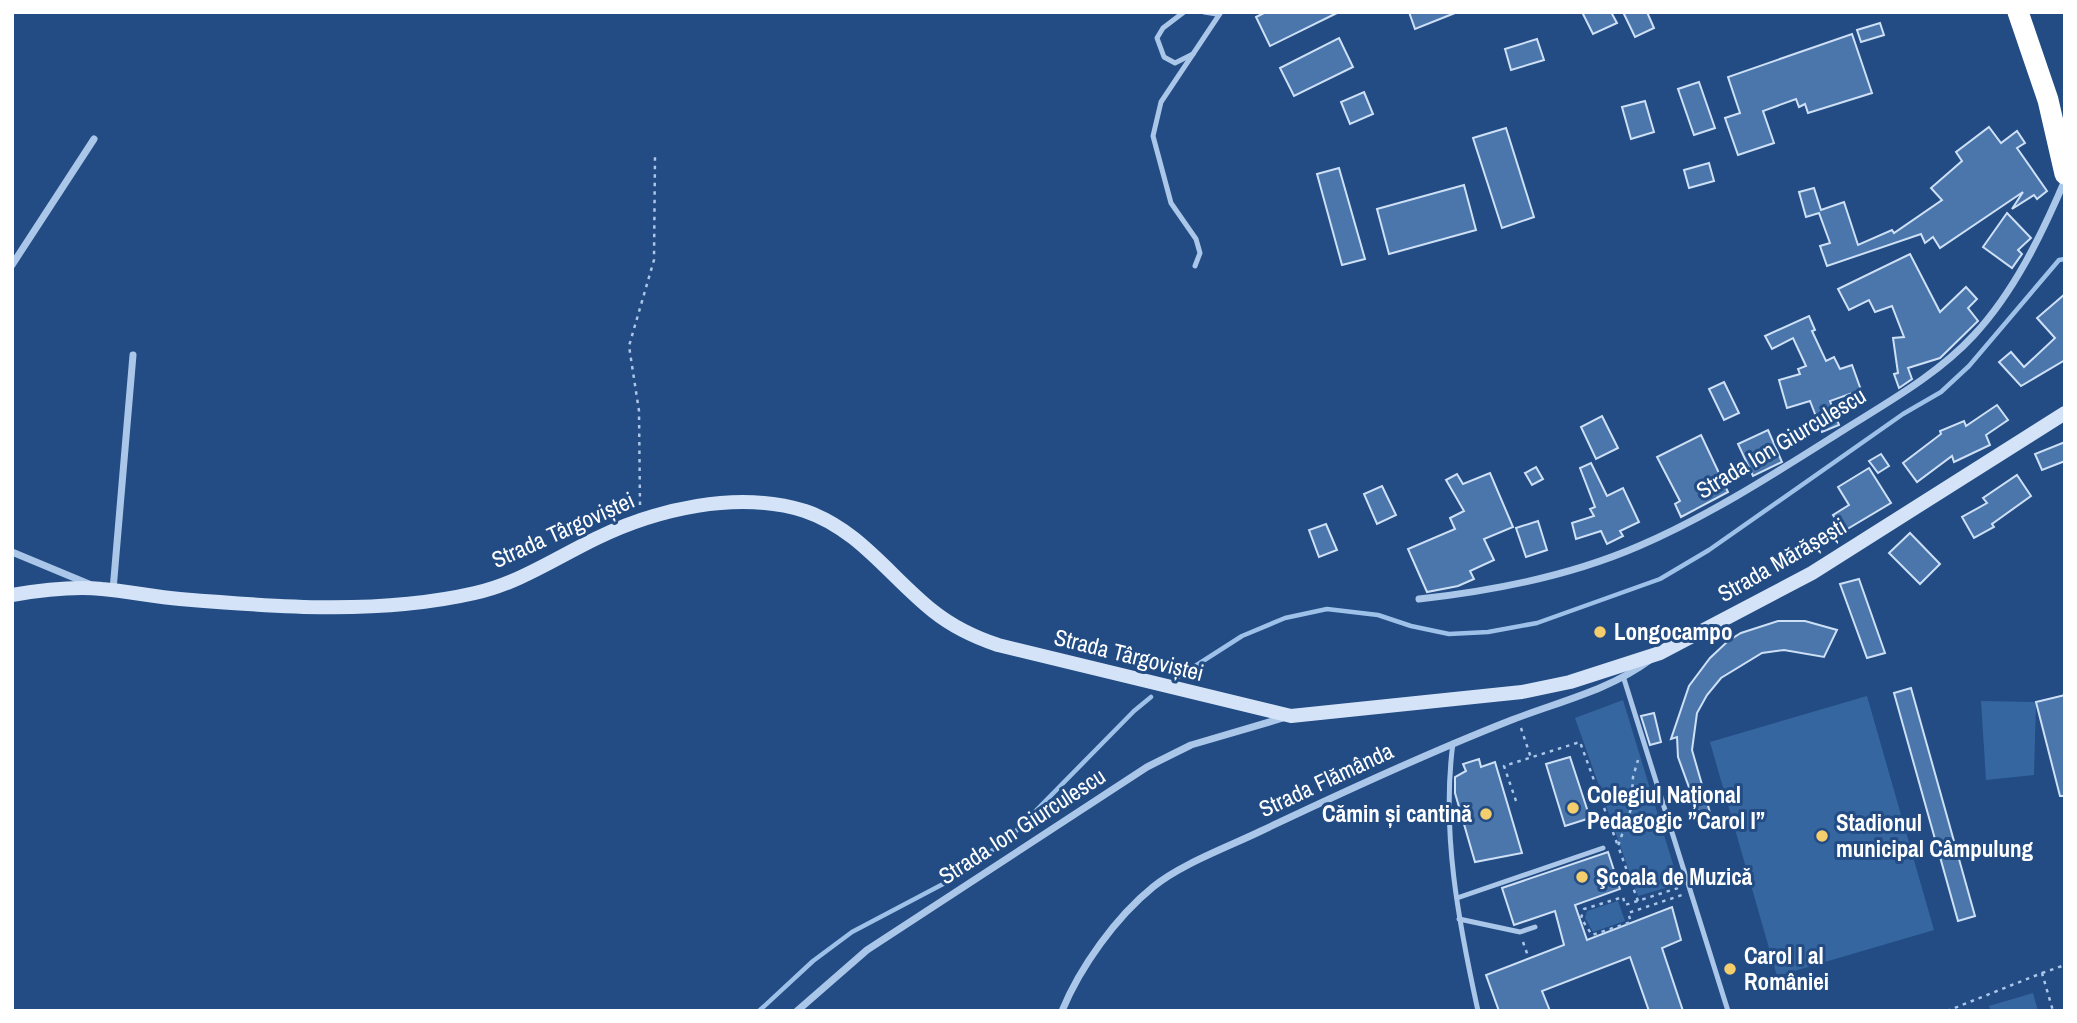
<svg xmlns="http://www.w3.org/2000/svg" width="2077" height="1023" font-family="'Archivo Narrow',sans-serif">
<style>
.green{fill:#3666a0}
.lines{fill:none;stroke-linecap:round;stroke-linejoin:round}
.stream{stroke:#9ec1e9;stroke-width:4.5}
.building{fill:#4b76ab;stroke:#cee0f6;stroke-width:2}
.path{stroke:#aac6e8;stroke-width:2.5;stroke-dasharray:3.5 5;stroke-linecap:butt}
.lane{stroke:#aac6e8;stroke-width:5}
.street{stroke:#aac6e8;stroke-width:7}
.secondary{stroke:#d4e3f7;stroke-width:14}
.highway{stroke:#fff;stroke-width:21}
.poi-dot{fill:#f4cd6c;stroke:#224c83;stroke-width:2.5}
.labels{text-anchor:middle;stroke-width:6;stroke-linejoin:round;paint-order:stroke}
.street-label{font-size:23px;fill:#fff;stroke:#224c83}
.poi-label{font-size:23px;font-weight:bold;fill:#fff;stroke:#224c83;text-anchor:start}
</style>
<rect width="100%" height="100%" fill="#224c83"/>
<g class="green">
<path d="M1867,696L1934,930L1777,976L1710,742Z"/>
<path d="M1623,700L1679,884L1638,896L1575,718Z"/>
<path d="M1981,701L2036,702L2034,775L1986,780Z"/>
<path d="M1618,901L1625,921L1593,932L1585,918L1587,911Z"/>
<path d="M2033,993L2038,1011H1991L1989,1006Z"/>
</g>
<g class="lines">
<g class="stream">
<path d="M1178,677L1242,636L1285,618L1327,609L1378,615L1411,626L1449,634L1488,632L1537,623L1660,579L1709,550L1903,414L1941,392L1969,366L2059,260L2065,259"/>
<path d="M759,1011L813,961L852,932L962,874L1013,834L1134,711L1151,697"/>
</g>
</g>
<g class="building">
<path d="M1266,12H1339L1270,46L1256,17Z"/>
<path d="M1409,12H1455V13L1415,29Z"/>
<path d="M1582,12H1611L1617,23L1593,34Z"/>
<path d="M1623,12H1647L1654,28L1635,37Z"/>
<path d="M1880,23L1884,35L1861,42L1857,30Z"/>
<path d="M1852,34L1872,93L1808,113L1805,104L1799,107L1796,99L1763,111L1774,143L1738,155L1725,118L1740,113L1728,77Z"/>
<path d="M1339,38L1353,67L1294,96L1280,68Z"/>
<path d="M1537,39L1544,60L1511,70L1505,49Z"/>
<path d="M1699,82L1715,128L1694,135L1678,89Z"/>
<path d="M1364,92L1373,114L1350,124L1341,102Z"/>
<path d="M1645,101L1654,132L1631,139L1622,107Z"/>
<path d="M1989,127L2001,143L2017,131L2025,143L2017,148L2047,191L2037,199L2034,195L2012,209L2023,192L1940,248L1933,237L1925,243L1921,234L1827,266L1820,246L1830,243L1819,213L1806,217L1799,192L1814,188L1821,210L1844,202L1858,245L1892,230L1894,233L1942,200L1931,188L1962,161L1956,152Z"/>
<path d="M1506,128L1534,217L1502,228L1473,138Z"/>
<path d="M1709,163L1714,181L1689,188L1684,170Z"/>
<path d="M1339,168L1365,259L1342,265L1317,174Z"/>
<path d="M1464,185L1476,230L1389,254L1377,209Z"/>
<path d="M2007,213L2031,238L2018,250L2022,254L2012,268L1983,247Z"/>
<path d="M1910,254L1940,312L1966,287L1977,299L1968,308L1978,321L1940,358L1908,368L1912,379L1899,388L1894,374L1898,373L1893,338L1904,337L1892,306L1875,312L1869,300L1849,310L1838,289Z"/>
<path d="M2065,294V360L2021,386L1999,362L2011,352L2024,367L2055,338L2037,318Z"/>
<path d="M1809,316L1815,330L1812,331L1826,361L1834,357L1840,369L1852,365L1861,390L1830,401L1839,425L1822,432L1810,401L1787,408L1779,380L1800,374L1798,369L1806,366L1793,338L1772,349L1765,336Z"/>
<path d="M1724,382L1739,413L1724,420L1709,389Z"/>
<path d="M1997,405L2008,420L1986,435L1990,445L1954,462L1952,456L1917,482L1903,463L1941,434L1940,431L1964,421L1966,426Z"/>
<path d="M1602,416L1618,448L1596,459L1581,427Z"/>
<path d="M1768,430L1782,462L1753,476L1738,444Z"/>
<path d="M1701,435L1728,492L1681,517L1675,504L1680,501L1657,457Z"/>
<path d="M2065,442V461L2042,470L2035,454Z"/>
<path d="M1881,454L1889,466L1878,473L1869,461Z"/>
<path d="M1591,463L1607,496L1623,488L1639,522L1620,531L1623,536L1607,544L1601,531L1576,539L1572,523L1594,516L1590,509L1595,507L1580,468Z"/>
<path d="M1536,467L1543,479L1532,485L1525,473Z"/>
<path d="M1869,468L1891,503L1844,531L1833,515L1849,505L1838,487Z"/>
<path d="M1490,473L1513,527L1484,539L1494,560L1470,571L1474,579L1458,586L1427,592L1408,549L1455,529L1450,518L1464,511L1446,480L1457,474L1463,484Z"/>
<path d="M2017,475L2031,496L1992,524L1994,527L1974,538L1962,517L1987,503L1983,498Z"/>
<path d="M1382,486L1396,515L1377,524L1364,494Z"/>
<path d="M1538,521L1547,550L1526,557L1516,528Z"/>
<path d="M1326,524L1337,550L1319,557L1309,530Z"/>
<path d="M1910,533L1940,564L1920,584L1889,553Z"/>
<path d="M1859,579L1885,653L1867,658L1840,584Z"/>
<path d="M1778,621H1805L1837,630L1824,657L1784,650L1762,653L1721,678L1707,695L1697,713L1692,750L1713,823L1703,826L1678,757L1677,737L1671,739L1689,686L1710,658L1728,641L1741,633Z"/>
<path d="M1911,688L1975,916L1958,921L1894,693Z"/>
<path d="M2065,695V796H2060L2036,702Z"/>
<path d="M1654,713L1661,742L1650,745L1641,716Z"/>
<path d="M1570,757L1590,818L1565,826L1546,764Z"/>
<path d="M1479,759L1481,767L1495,762L1522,853L1475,862L1455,793V777L1466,771L1463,764Z"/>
<path d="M1608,852L1620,889L1575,905L1587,940L1672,907L1681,940L1662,948L1683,1011H1649L1630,957L1542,991L1550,1011H1499L1486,975L1564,945L1555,911L1514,925L1502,888Z"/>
</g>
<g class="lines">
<g class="path">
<path d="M640,505L639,411L629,346L654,260L655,157"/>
<path d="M1521,728L1531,758"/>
<path d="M1516,801L1504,766L1580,742L1618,846"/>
<path d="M1678,888L1625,905L1623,897L1584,909L1581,918L1592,935L1631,922L1628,913L1682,895"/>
<path d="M1638,901L1618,846L1631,809L1633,777L1638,760"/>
<path d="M1523,942L1528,956"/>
<path d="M2042,973L2065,965"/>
<path d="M1947,1011L2042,973L2053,1011"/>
</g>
<g class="lane">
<path d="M1184,12L1163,28L1157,38L1164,57L1175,63L1193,54"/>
<path d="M1204,12L1217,14"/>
<path d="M1195,266L1200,253L1196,239L1171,203L1153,136L1161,102L1221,12"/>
<path d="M1624,679L1728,1011"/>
<path d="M1453,743C1441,832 1459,924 1478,1011"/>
<path d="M1457,898L1603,848"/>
<path d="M1459,919L1520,932L1535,927"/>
</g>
<g class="street">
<path d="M12,265L94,139"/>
<path d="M12,552L89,584"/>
<path d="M113,590L133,355"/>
<path d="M1419,599C1493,591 1570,576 1639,546C1709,516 1777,472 1842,431C1888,402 1937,375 1974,335C2014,292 2042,234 2065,180"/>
<path d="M797,1011L867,950L1147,767L1191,745L1283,718"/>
<path d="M1062,1011C1080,967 1116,917 1153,887C1181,864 1228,847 1261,831C1343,792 1425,754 1509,721C1557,702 1608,691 1650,660"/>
</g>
<path class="secondary" d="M12,595C41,590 72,586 102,589C128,591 154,597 180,599C277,607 379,615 475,593C517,584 556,558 595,539C656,509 737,490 805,511C859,529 891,578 933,611C953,627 974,637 998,645L1291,716L1522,692L1570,682L1660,653L1812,573L2065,413"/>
<path class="highway" d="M2018,12L2048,100L2065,174"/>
</g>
<g class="poi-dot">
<circle cx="1600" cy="632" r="7"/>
<circle cx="1573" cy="808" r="7"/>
<circle cx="1486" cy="814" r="7"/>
<circle cx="1822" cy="836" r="7"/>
<circle cx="1582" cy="877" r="7"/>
<circle cx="1730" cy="969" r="7"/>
</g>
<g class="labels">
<g class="street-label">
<text transform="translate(1781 443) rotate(-31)" y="8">Strada Ion Giurculescu</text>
<text transform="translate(563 530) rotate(-24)" y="8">Strada Târgoviștei</text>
<text transform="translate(1782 560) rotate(-30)" y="8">Strada Mărășești</text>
<text transform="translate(1129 655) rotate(14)" y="8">Strada Târgoviștei</text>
<text transform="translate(1326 780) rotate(-25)" y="8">Strada Flămânda</text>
<text transform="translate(1022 826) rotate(-33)" y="8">Strada Ion Giurculescu</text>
</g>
<g class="poi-label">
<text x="1614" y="640">Longocampo</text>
<text x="1587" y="803">Colegiul Național<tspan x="1587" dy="26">Pedagogic ”Carol I”</tspan></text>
<text x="1472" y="822" text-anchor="end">Cămin și cantină</text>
<text x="1836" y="831">Stadionul<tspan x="1836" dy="26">municipal Câmpulung</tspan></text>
<text x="1596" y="885">Şcoala de Muzică</text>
<text x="1744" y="964">Carol I al<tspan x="1744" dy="26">României</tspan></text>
</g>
</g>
<rect width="2077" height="1023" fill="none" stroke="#ffffff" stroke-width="28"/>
</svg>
